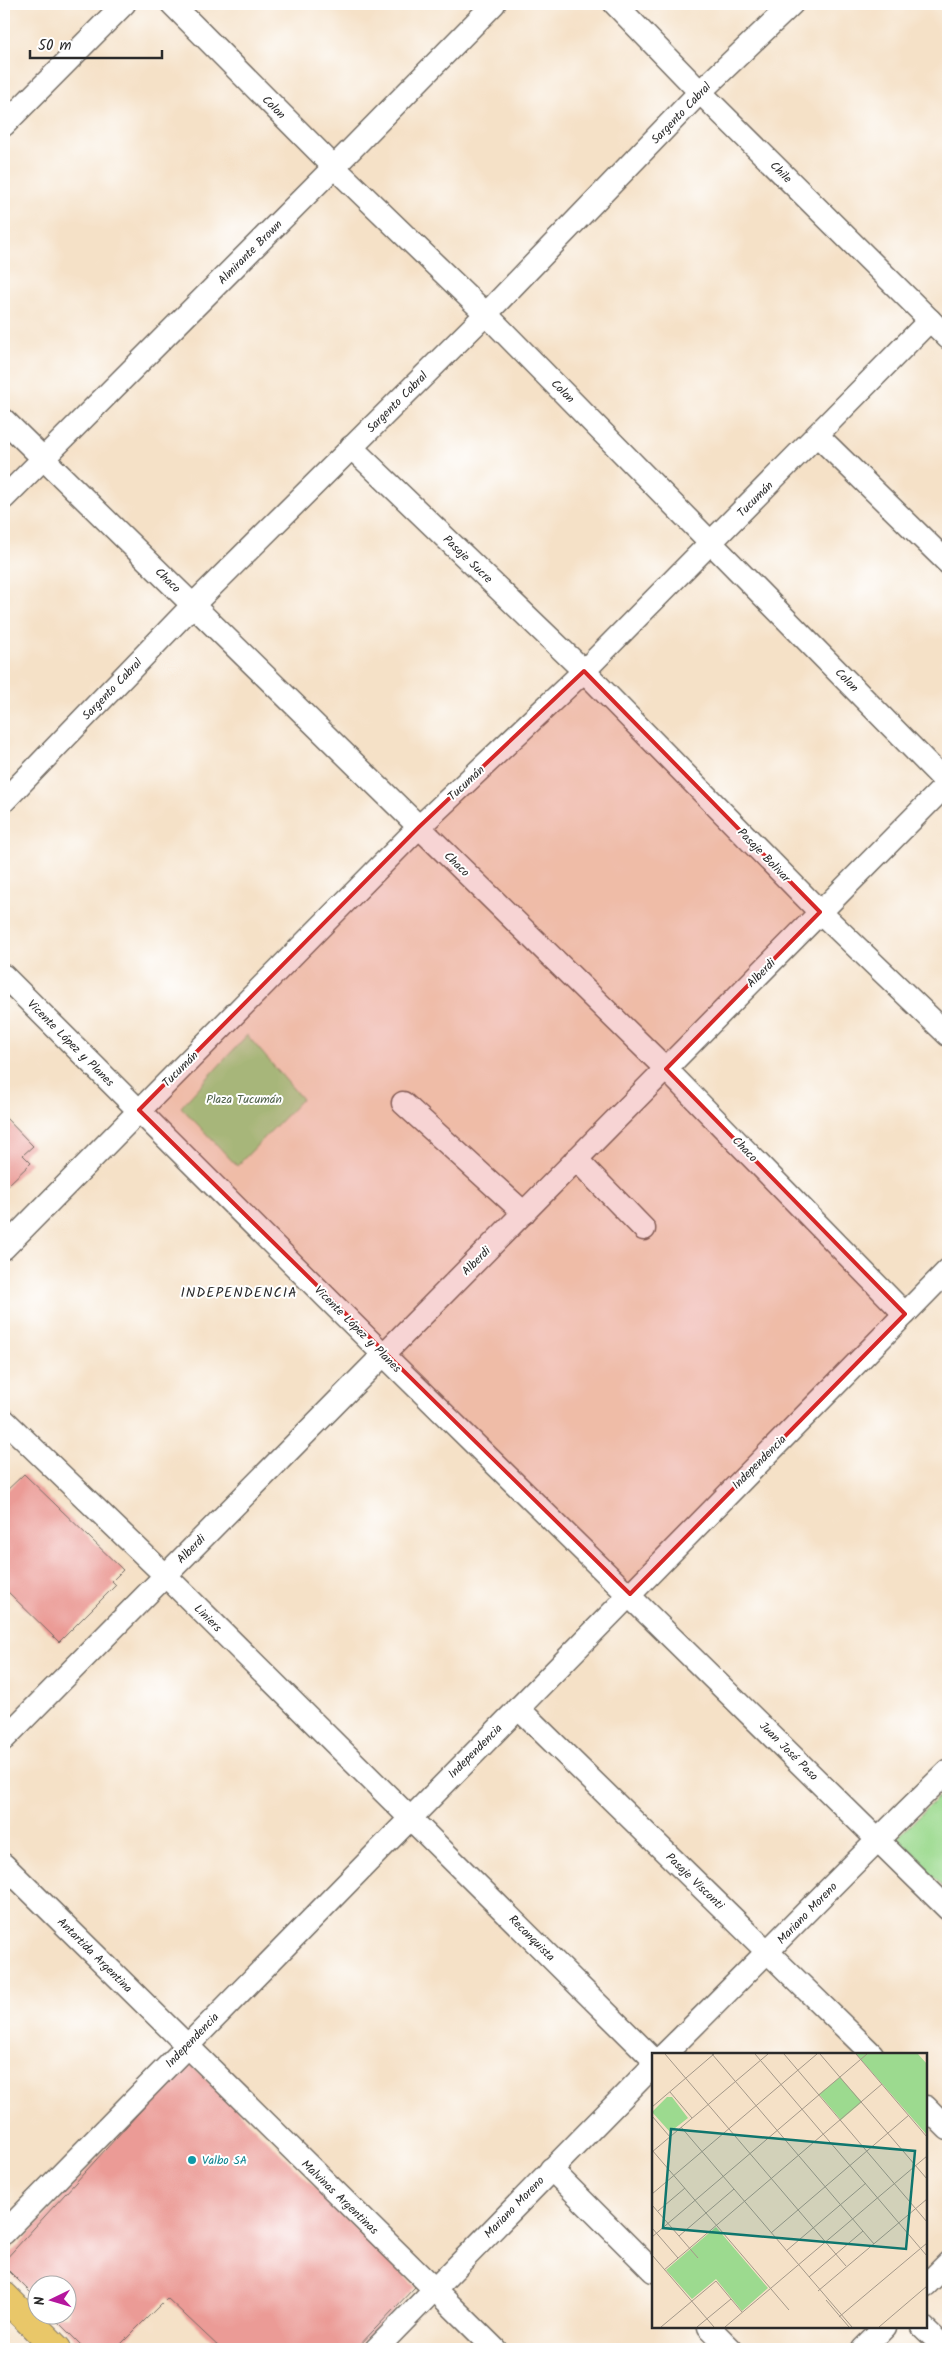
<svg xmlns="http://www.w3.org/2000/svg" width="952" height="2353" font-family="Kalam,sans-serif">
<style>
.green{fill:#9cda8f;stroke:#64825d}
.building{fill:#eb9b96}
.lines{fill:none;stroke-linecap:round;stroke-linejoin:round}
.minor-casing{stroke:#726b62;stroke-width:25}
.major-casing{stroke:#726b62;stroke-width:30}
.minor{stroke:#fff;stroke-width:22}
.major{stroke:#e9c769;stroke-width:28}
.marked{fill:#d62828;fill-opacity:0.2;stroke:#d62828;stroke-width:4;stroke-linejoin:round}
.culture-dot{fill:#0f9aa8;stroke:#fff;stroke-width:2}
.labels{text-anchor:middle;stroke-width:4;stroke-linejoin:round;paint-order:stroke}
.street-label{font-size:12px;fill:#2b2b2b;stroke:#fff}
.park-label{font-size:12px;fill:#4d6049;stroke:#fff}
.culture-label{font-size:12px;fill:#0d838f;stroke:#fff;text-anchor:start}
.neighbourhood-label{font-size:14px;letter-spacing:1px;fill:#2b2b2b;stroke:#fff}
.inset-road{fill:none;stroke:#a49889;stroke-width:1}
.view{fill:#0f766e;fill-opacity:0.15;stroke:#0f766e;stroke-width:2.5}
.inset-edge{fill:none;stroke:#2b2b2b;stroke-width:2.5}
</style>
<rect width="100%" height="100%" fill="#fff"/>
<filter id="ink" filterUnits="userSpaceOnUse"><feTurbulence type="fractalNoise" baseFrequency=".02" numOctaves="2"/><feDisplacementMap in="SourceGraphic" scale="10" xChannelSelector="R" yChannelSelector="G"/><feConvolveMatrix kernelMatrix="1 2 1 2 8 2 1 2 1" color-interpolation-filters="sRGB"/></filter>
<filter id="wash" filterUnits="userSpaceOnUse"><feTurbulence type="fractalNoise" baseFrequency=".0096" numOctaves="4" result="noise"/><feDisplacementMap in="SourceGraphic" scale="20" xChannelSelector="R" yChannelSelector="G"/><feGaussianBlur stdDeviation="1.12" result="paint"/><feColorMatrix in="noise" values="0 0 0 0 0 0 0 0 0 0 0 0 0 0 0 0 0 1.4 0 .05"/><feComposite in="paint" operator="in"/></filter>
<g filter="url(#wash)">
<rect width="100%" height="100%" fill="#f5e1c7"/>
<g class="green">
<path d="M247,1035L302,1099L237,1166L181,1107Z"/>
<path d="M948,1787V1892L896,1839Z"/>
</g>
<g id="blocks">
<g class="building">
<path d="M4,1116L33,1146L23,1155L31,1163L7,1186L4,1183Z"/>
<path d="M24,1474L123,1570L112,1581L116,1585L59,1642L4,1588V1493Z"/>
<path d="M187,2060L415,2287L356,2349H221L167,2298L116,2349H85L52,2316H68V2286H38V2300L4,2266V2261Z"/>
</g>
</g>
</g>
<g filter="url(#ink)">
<use href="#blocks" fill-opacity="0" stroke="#726b62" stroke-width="1"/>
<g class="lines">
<g class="minor-casing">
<g id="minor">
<path d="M172,4L334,167L486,314L948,784"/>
<path d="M615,4L700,92L948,338"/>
<path d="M4,125L124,4"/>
<path d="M4,420L666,1069L905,1314"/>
<path d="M817,435L948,563"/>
<path d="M351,447L584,671L820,912L948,1035"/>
<path d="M4,498L334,167L494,4"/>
<path d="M4,801L193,605L486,314L700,92L792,4"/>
<path d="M4,976L383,1354L948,1909"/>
<path d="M403,1103L524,1213"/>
<path d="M576,1159L644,1229"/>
<path d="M4,1248L419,827L584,671L930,320"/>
<path d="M4,1420L165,1575L653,2059"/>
<path d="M518,1708L872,2054"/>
<path d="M4,1739L948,783"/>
<path d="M4,1865L495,2349"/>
<path d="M665,2054C760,1961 852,1863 948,1771"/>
<path d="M926,2107L948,2129"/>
<path d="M551,2169L653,2271"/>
<path d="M4,2233L948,1270"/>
<path d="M926,2285L948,2263"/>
<path d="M709,2327L731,2349"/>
<path d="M923,2327L946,2349"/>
<path d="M376,2349L653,2066"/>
<path d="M863,2349L885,2327"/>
</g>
</g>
<g class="major-casing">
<path id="major" d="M4,2296L57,2349"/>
</g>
<use href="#minor" class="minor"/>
<use href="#major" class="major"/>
</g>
</g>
<path class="marked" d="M584,671L820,912L666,1069L905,1314L630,1594L139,1110L419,827Z"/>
<circle class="culture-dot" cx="192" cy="2160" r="5"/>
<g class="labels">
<g class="street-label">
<text transform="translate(274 107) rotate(45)" y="4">Colon</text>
<text transform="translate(681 113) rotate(-46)" y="4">Sargento Cabral</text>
<text transform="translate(781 172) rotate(45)" y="4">Chile</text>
<text transform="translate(250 252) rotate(-45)" y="4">Almirante Brown</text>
<text transform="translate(563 391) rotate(45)" y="4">Colon</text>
<text transform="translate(397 402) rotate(-45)" y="4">Sargento Cabral</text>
<text transform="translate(755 499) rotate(-45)" y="4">Tucumán</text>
<text transform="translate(468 559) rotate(44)" y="4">Pasaje Sucre</text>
<text transform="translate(168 580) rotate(44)" y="4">Chaco</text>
<text transform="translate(847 680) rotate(46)" y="4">Colon</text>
<text transform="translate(112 689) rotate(-46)" y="4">Sargento Cabral</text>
<text transform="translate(466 783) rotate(-43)" y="4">Tucumán</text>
<text transform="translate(764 855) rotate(46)" y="4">Pasaje Bolivar</text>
<text transform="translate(457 864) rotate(44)" y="4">Chaco</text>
<text transform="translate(761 973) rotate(-45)" y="4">Alberdi</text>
<text transform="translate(71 1043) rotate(45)" y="4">Vicente López y Planes</text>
<text transform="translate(180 1069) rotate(-45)" y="4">Tucumán</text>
<text transform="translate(745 1149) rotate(46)" y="4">Chaco</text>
<text transform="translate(476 1261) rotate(-45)" y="4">Alberdi</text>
<text transform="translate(358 1329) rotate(45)" y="4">Vicente López y Planes</text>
<text transform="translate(759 1462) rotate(-45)" y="4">Independencia</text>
<text transform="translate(191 1549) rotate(-45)" y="4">Alberdi</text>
<text transform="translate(208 1618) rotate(45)" y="4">Liniers</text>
<text transform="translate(475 1751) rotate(-45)" y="4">Independencia</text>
<text transform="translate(789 1751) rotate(45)" y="4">Juan José Paso</text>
<text transform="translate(695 1881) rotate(44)" y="4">Pasaje Visconti</text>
<text transform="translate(807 1913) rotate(-46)" y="4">Mariano Moreno</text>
<text transform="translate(532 1938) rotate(45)" y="4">Reconquista</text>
<text transform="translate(95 1955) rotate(45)" y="4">Antartida Argentina</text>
<text transform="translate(192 2040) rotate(-46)" y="4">Independencia</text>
<text transform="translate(340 2197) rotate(44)" y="4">Malvinas Argentinas</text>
<text transform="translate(514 2207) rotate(-46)" y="4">Mariano Moreno</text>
</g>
<g class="park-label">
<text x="244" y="1103">Plaza Tucumán</text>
</g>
<g class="culture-label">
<text x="202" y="2164">Valbo SA</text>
</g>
<g class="neighbourhood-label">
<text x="239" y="1297">INDEPENDENCIA</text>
</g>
</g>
<g transform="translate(652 2053)">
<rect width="275" height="275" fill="#f5e1c7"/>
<path d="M204,1H266L275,11V82ZM188,24L210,49L189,67L167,41ZM15,44H20L36,65L18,79L0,59ZM64,174L116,235L90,258L64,226L40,246L14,217Z" fill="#9cda8f"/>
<path class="inset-road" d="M13,1L194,213M60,1L222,191M103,1L275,203M132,1L275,169M168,1L275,126M204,1L275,84M18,39L40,65M0,54L62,1M0,63L18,84M29,74L200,274M0,97L137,257M0,99L116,1M0,141L165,1M0,152L46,205M6,158L33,135M0,175L26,205M119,180L257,62M27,183L82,136M0,184L215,1M134,198L214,130M0,202L62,274M12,217L230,31M157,224L211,178M166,238L275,146M174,247L197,274M187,264L275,190M9,274L64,228L90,259M45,274L79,246M73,274L275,103M227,274L275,233"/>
<path class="view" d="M19,76L263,98L254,196L11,175Z"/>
<rect width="275" height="275" class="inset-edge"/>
</g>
<rect width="952" height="2353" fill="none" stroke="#fff" stroke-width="20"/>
<g transform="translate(52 2300) rotate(265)"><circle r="24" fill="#ffffff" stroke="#aaaaaa"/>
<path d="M0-4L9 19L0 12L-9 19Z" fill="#b5179e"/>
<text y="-8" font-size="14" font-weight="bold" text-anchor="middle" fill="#2b2b2b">N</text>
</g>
<path d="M30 50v8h132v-8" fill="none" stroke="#2b2b2b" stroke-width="2.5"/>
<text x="38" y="50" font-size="15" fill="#2b2b2b" stroke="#ffffff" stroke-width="4" paint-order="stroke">50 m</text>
</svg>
